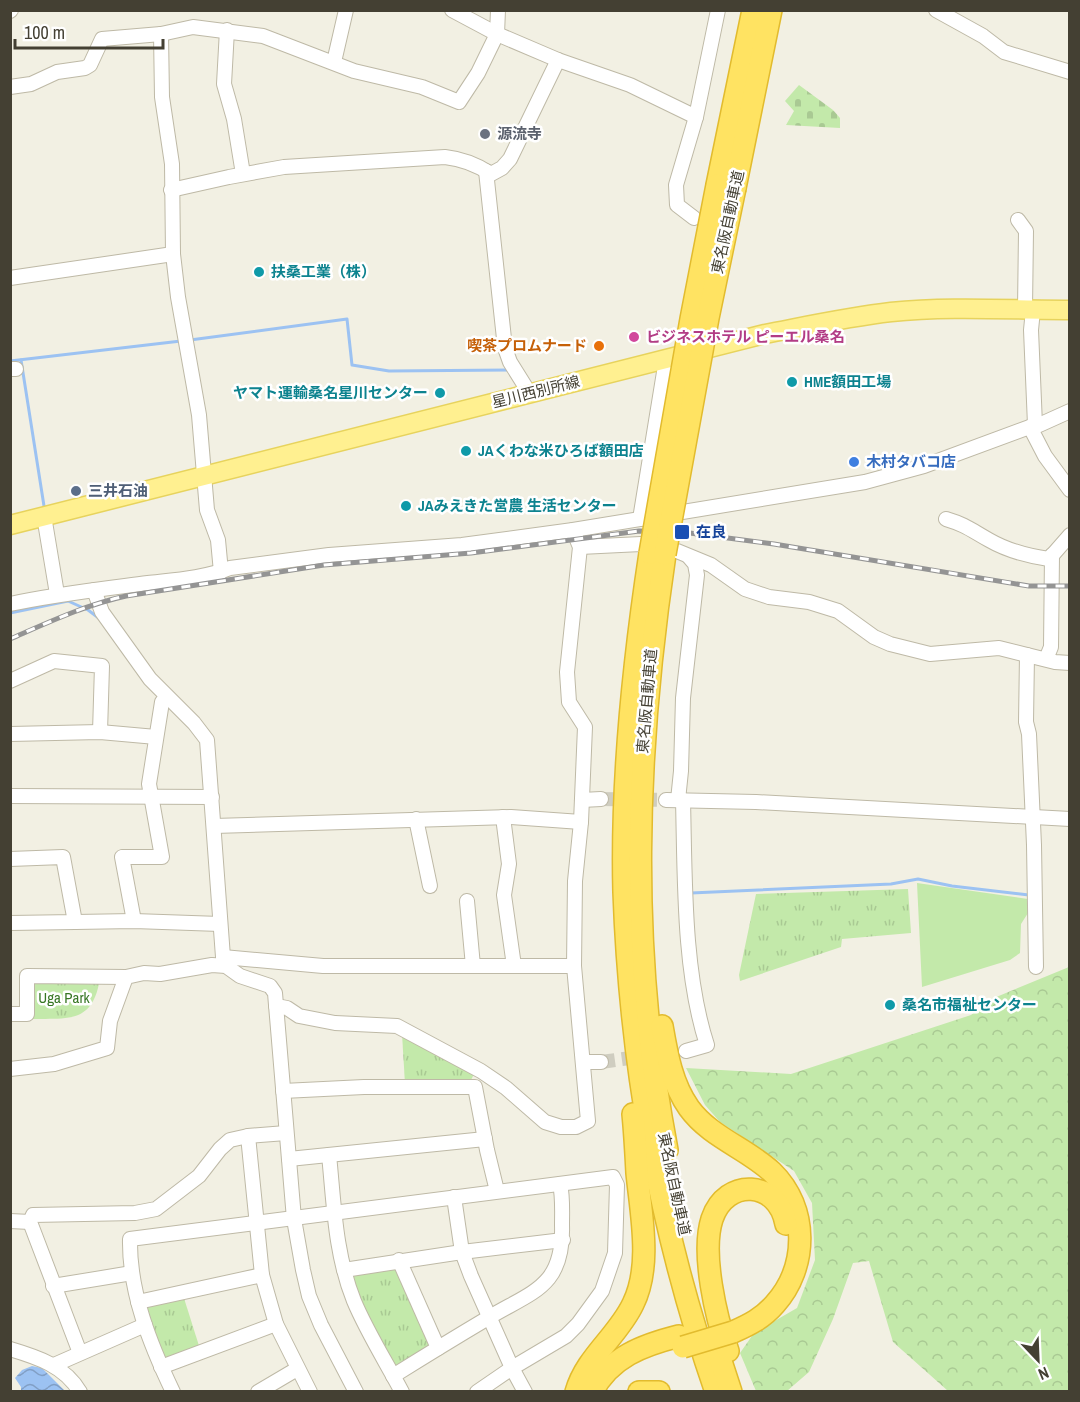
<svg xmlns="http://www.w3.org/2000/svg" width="1080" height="1402" font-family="'Archivo Narrow','Noto Sans JP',sans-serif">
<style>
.grass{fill:#c3e9aa}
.forest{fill:url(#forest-crowns)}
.cemetery{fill:url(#cemetery-stones)}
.park{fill:url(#park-tufts)}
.water{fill:url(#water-waves)}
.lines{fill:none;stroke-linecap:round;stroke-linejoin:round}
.stream{stroke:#9cc2f2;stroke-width:3}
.minor-tunnel{stroke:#cfcdc0;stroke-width:14;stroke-dasharray:14 7;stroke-linecap:butt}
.minor-casing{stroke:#beb9a6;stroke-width:16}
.major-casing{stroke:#e7d35d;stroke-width:21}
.highway-casing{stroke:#e2bb2e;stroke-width:24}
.minor{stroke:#fff;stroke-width:14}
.major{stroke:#fff090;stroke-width:18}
.highway{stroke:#ffe362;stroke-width:21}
.rail-casing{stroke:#949494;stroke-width:5}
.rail{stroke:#fff;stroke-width:3;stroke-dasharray:9;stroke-linecap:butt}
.highway-bridge-casing{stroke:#e2bb2e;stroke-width:24;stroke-linecap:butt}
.highway-bridge{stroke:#ffe362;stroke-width:21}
.worship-dot{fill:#6b7280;stroke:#fff;stroke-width:2}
.culture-dot{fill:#0f9aa8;stroke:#fff;stroke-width:2}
.hotel-dot{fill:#d1479c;stroke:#fff;stroke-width:2}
.food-dot{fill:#e8710a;stroke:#fff;stroke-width:2}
.shop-dot{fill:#3f7fe0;stroke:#fff;stroke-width:2}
.service-dot{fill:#5c6f8a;stroke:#fff;stroke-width:2}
.transit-dot{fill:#1a4fb4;stroke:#fff;stroke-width:2}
.labels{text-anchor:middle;stroke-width:5;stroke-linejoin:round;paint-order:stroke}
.worship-label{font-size:15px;font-weight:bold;fill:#5b616d;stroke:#fff;text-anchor:start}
.street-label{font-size:15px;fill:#444033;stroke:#fff}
.culture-label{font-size:15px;font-weight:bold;fill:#0d838f;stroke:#fff;text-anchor:start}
.hotel-label{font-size:15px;font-weight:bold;fill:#b23c85;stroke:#fff;text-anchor:start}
.food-label{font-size:15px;font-weight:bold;fill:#c56008;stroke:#fff;text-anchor:end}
.shop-label{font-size:15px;font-weight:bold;fill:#366cbe;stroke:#fff;text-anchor:start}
.service-label{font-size:15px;font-weight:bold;fill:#4e5e75;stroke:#fff;text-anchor:start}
.transit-label{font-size:15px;font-weight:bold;fill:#164399;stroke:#fff;text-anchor:start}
.park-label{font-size:15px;fill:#387725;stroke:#fff}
</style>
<defs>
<pattern id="forest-crowns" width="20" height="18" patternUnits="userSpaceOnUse" patternTransform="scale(1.5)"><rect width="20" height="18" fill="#c3e9aa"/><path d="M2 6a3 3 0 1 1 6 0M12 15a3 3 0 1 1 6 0" fill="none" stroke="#a9c993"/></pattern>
<pattern id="cemetery-stones" width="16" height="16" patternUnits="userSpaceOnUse" patternTransform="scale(1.5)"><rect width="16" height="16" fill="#c3e9aa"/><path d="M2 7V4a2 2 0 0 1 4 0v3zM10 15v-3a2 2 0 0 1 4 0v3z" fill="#a9c993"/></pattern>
<pattern id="park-tufts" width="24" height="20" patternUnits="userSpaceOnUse" patternTransform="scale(1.5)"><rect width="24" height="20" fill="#c3e9aa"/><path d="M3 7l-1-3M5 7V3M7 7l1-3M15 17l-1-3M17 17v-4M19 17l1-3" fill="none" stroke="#a9c993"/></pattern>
<pattern id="water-waves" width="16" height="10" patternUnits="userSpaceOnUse" patternTransform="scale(1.5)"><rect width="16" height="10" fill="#9cc2f2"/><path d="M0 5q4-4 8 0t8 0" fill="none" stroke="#819fc5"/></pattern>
</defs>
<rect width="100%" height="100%" fill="#f2f0e3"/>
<path class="grass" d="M917,883L1028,899V913L1021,924L1020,953L1010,960L922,987Z"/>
<path class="forest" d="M1069,967V1391H948L893,1342L869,1261L853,1263L833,1319L809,1372L787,1391H756L740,1353L754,1333L797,1308L815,1260L812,1203L794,1171L720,1122L705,1105L686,1068L791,1074L971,1015L989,1000Z"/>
<path class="cemetery" d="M799,85L833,110L840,118V128L786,125L794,111L785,101Z"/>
<g class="park">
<path d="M908,889L911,933L842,939L841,947L740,981L739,975L756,894Z"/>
<path d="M29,978H100C93,1025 67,1018 29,1019Z"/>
<path d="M402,1034L475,1072L470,1082L405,1084Z"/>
<path d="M397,1266L433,1346L395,1370L369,1322L349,1273Z"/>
<path d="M183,1295L200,1349L164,1363L143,1304Z"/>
</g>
<path class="water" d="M32,1366L42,1368L65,1391H21V1387L15,1378L22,1370Z"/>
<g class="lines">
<g class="stream">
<path d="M190,340L347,319L352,365L389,371L509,370"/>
<path d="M21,360L44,506"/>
<path d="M10,361L181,341"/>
<path d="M10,613L68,601L88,610L100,619"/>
<path d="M691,893L891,884L918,879L952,886L1029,895"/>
</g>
<g class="minor-tunnel">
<path d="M601,799L666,800"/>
<path d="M601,1062L645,1056"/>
</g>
<g class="minor-casing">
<g id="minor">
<path d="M452,10L497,34L558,60L630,85L696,117"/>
<path d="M936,10L983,36L1004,52L1070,72"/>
<path d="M10,11L11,10"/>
<path d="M227,30L224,84L234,119L243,174"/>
<path d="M161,34L162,97L172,164L173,254L178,297L199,415L207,510L218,540L221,572"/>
<path d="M334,62L346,10"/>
<path d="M10,87L31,84L57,72L85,68L90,65L102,39L161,34L193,27L263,36L354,71L422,87L459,102L478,73L497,34L498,10"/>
<path d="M486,171L505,348L510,362L530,394"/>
<path d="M171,190L229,177L284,167L445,157C463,159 476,164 491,174L502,168L510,159L558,60"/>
<path d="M694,218L677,205L676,185L696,117L718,10"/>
<path d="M1018,220L1026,231L1025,309"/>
<path d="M10,278L173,254"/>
<path d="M1033,310L1031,330L1035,425"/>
<path d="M10,369H16"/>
<path d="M1030,427L1045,456L1070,490"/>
<path d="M44,516L57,594"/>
<path d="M640,519L666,360"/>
<path d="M946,519C966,525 971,530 989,540C1008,551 1028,556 1049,559L1070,535"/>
<path d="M580,547L641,544L677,551L711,565L745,589L769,597L809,602L838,611L874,637L890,644L930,654L999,648L1055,662L1070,663"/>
<path d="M94,590L102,612L150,679L194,723L207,740L223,957L226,966"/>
<path d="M10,604C56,594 102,589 148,583C174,580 205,578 230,568L329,555L462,545L573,530L865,482L924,466L1035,425H1039L1070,411"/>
<path d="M1027,655L1026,722L1029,734L1034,845L1036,967"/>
<path d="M1046,659L1051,647L1052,555"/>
<path d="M10,681L54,661L102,666L100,732"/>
<path d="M10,734L100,732L156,737"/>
<path d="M10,796L212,797"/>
<path d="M582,800L601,799"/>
<path d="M666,800L756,802L1070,819"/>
<path d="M678,800L681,771L683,698L697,575L695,564L689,557"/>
<path d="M683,800C685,878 683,971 707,1045L686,1051"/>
<path d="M503,817L509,864L504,895L514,966"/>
<path d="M416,819L430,886"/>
<path d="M214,826L511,817L581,822"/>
<path d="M10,859L63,857L75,922L10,923"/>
<path d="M467,901L473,966"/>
<path d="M134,921L122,857H162L149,784L162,702L166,697"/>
<path d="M75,922L134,921L220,924"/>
<path d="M223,957L323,966H574"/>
<path d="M276,1006L287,1008L299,1016L335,1023L397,1026L481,1071L506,1088L545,1122L561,1127H576L588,1121L574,966L575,881L581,822L585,727L569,702L567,672L580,547L573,530"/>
<path d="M10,1014H27V976L126,977"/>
<path d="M583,1062H601"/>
<path d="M10,1069L54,1064L107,1048L110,1021L126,977L144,973L160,974L212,965L226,966L240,976L270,986L275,993L294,1219L303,1270L309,1296L321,1325L356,1392"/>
<path d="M283,1091L364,1087H475L487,1150L497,1191"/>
<path d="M248,1136L262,1275L276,1324L310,1392"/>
<path d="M329,1155C334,1204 335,1254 354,1301C367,1332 386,1362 402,1392"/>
<path d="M289,1159L485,1139"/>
<path d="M454,1197L462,1252L471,1276L512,1368L525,1392"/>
<path d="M10,1221L30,1222"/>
<path d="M399,1260L438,1348"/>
<path d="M344,1270L462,1252L563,1240"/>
<path d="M53,1286L132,1273"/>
<path d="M138,1302L262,1275"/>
<path d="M10,1349C37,1357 65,1366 80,1392"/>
<path d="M80,1353L30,1222L33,1215L135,1213L156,1209L199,1176L220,1149L230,1140L248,1136L286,1133"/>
<path d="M54,1365L145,1325"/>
<path d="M161,1367L276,1324"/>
<path d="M393,1376C425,1356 456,1337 488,1318C533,1291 564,1287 562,1225C562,1212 563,1197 560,1184"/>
<path d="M173,1392C150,1344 129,1292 130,1239L613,1177L617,1185L615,1253L602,1291L578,1324L566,1336L512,1368L477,1392"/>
<path d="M258,1392L297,1369"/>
</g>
</g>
<g class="major-casing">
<path id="major" d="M10,525L765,334C807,326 848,317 891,312C950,306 1010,310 1070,310"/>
</g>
<g class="highway-casing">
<g id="highway">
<path d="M717,185L753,10"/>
<path d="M735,188L771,10"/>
<path d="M650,553C633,665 621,779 624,892C630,1062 660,1231 716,1392"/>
<path d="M665,554C635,754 629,951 667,1150"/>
<path d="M662,1026C667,1055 672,1084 689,1108C710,1137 746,1148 772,1172C809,1208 808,1267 775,1304C763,1318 749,1325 733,1332"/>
<path d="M717,1349L731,1392"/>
<path d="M728,1351C716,1318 701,1253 712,1219C726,1177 778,1180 786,1224"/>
<path d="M576,1392C586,1357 618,1336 633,1304C652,1266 641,1214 637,1173C636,1154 635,1134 633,1114"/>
<path d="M592,1392C610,1357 643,1345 679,1336"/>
<path d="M639,1392H659"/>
</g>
</g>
<use href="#minor" class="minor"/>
<use href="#major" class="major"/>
<use href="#highway" class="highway"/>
<g class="rail-casing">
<path id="rail" d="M10,639C49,622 85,605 126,596L324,565L471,553L639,531L682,532L774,544L1029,586H1070"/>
</g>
<use href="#rail" class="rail"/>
<g class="highway-bridge-casing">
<g id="highway-bridge">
<path d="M650,553L691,319L717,185"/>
<path d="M665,554L708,318L735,188"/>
<path d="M683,1347L733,1332"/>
</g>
</g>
<use href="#highway-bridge" class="highway-bridge"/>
</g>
<circle class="worship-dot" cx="485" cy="134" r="6"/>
<g class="culture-dot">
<circle cx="259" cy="272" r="6"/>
<circle cx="792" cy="382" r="6"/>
<circle cx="440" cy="393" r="6"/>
<circle cx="466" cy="451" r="6"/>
<circle cx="406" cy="506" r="6"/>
<circle cx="890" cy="1005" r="6"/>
</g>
<circle class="hotel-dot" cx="634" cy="337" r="6"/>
<circle class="food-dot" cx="599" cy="346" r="6"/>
<circle class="shop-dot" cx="854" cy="462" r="6"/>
<circle class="service-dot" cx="76" cy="491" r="6"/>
<rect class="transit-dot" x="674" y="524" width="16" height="16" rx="3"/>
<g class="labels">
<g class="worship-label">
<text x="497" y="139">源流寺</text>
</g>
<g class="street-label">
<text transform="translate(728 222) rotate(-78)" y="5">東名阪自動車道</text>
<text transform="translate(536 392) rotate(-14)" y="5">星川西別所線</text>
<text transform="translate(647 701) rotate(-85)" y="5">東名阪自動車道</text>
<text transform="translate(674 1184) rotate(78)" y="5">東名阪自動車道</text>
</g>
<g class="culture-label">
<text x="271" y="277">扶桑工業（株）</text>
<text x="804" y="387">HME額田工場</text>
<text x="428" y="398" text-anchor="end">ヤマト運輸桑名星川センター</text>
<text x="478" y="456">JAくわな米ひろば額田店</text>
<text x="418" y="511">JAみえきた営農 生活センター</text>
<text x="902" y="1010">桑名市福祉センター</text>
</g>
<g class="hotel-label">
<text x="646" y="342">ビジネスホテル ピーエル桑名</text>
</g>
<g class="food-label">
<text x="587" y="351">喫茶プロムナード</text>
</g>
<g class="shop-label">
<text x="866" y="467">木村タバコ店</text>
</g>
<g class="service-label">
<text x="88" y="496">三井石油</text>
</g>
<g class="transit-label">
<text x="696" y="537">在良</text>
</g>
<g class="park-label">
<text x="64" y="1003">Uga Park</text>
</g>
</g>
<rect width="1080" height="1402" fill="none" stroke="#444033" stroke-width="24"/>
<g transform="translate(1038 1360) rotate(157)" stroke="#ffffff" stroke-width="4.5" paint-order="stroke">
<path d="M0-4.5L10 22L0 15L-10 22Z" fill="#444033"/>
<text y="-9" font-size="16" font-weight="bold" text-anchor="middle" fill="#444033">N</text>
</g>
<path d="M15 39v9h148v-9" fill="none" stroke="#444033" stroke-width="3"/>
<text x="24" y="39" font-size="18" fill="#444033" stroke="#ffffff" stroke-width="4.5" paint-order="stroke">100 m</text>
</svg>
